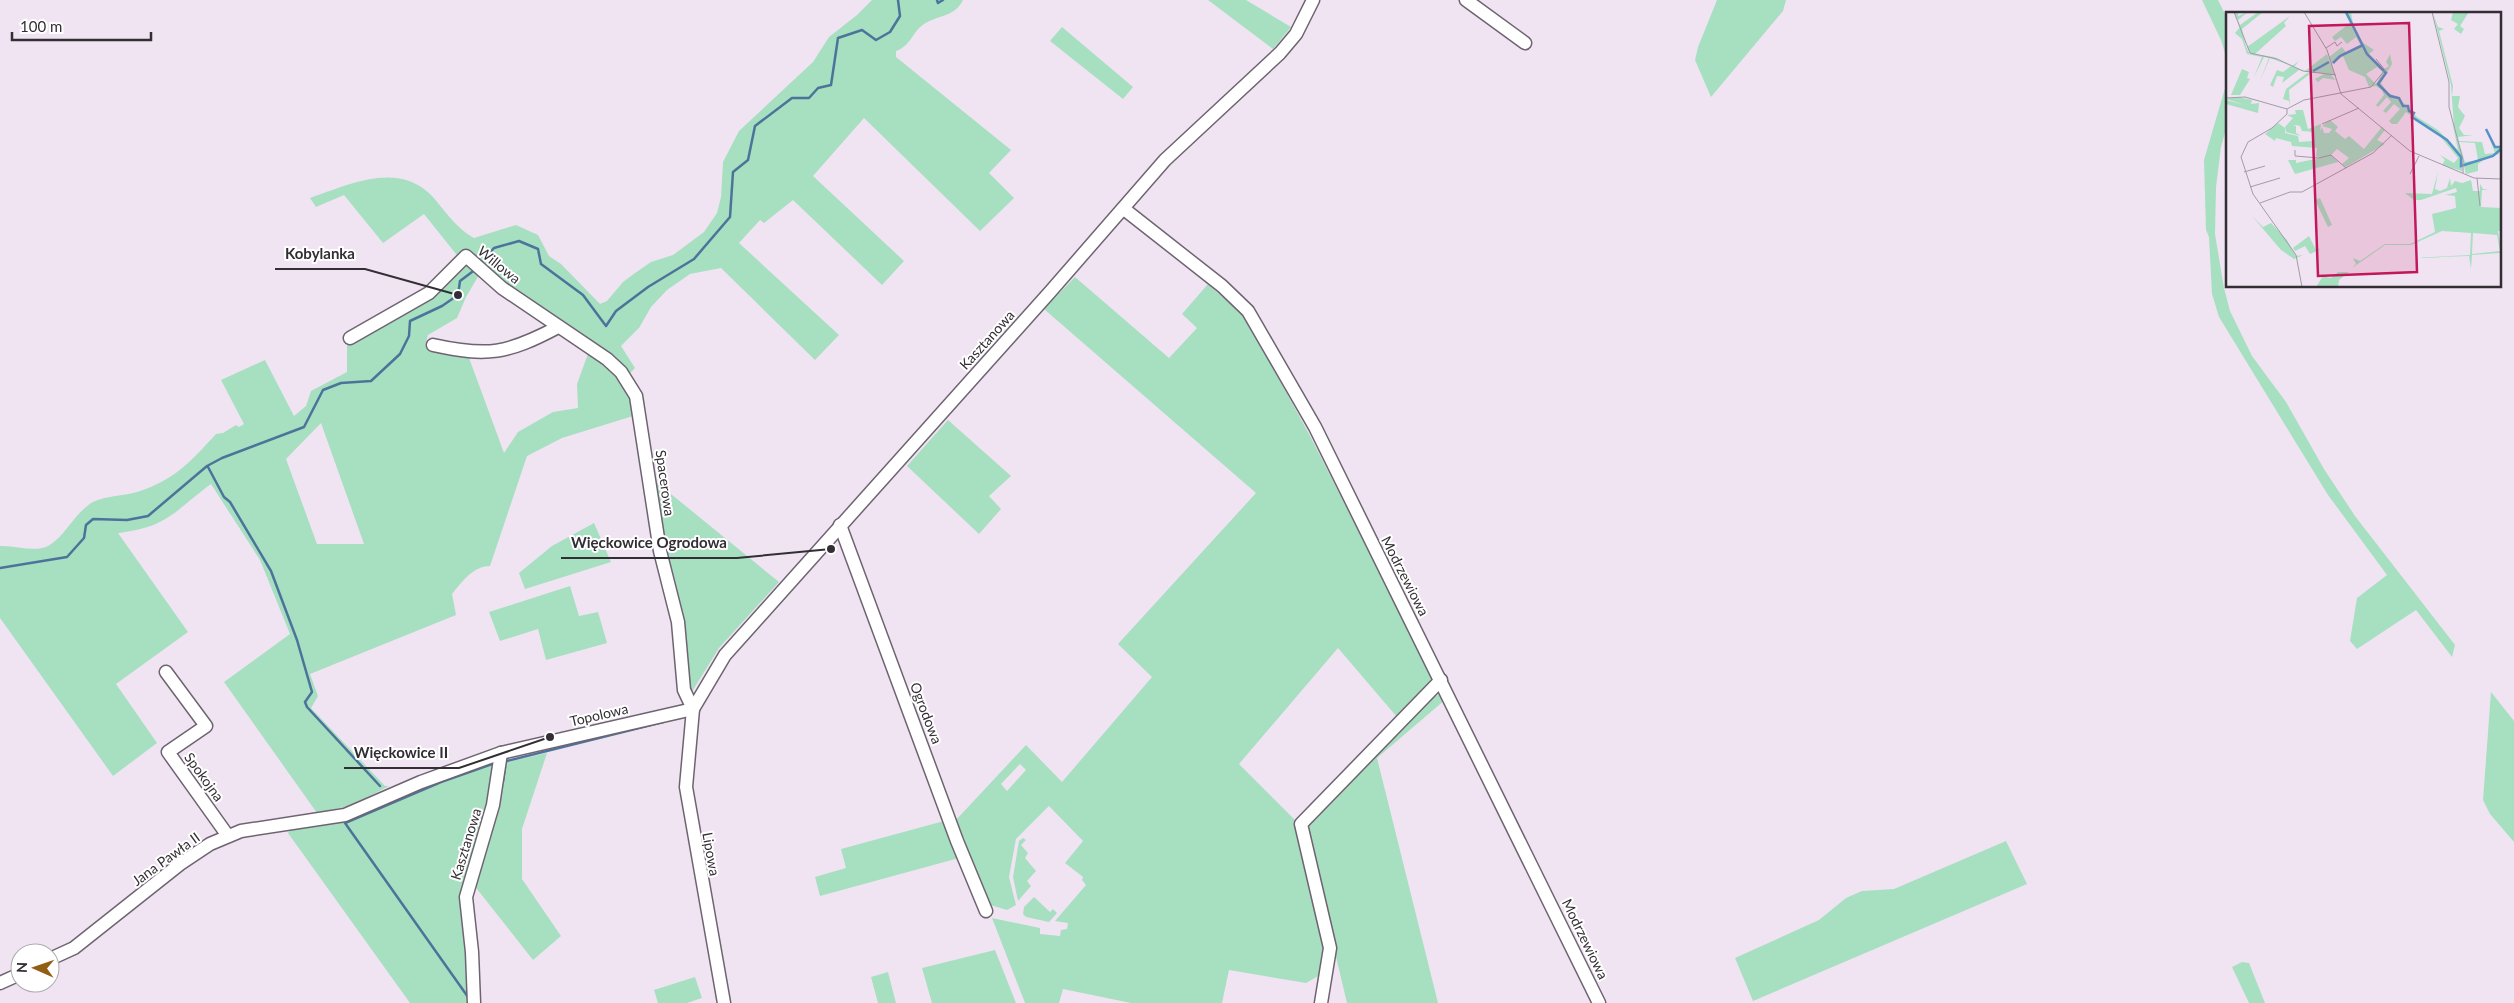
<svg xmlns="http://www.w3.org/2000/svg" width="2514" height="1003" font-family="Lato,sans-serif">
<style>
.green{fill:#a7dfc1;fill-rule:evenodd}
.lines{fill:none;stroke-linecap:round;stroke-linejoin:round}
.stream{stroke:#4c749a;stroke-width:2.5}
.minor-casing{stroke:#6e6471;stroke-width:15}
.minor{stroke:#fff;stroke-width:12}
.labels{text-anchor:middle;stroke-width:4;stroke-linejoin:round;paint-order:stroke}
.street-label{font-size:14px;fill:#332e34;stroke:#fff}
.inset-river{fill:none;stroke:#5692c6;stroke-width:2.5}
.inset-road{fill:none;stroke:#a49ba7;stroke-width:1}
.view{fill:#c2185b;fill-opacity:0.15;stroke:#c2185b;stroke-width:2.5}
.inset-edge{fill:none;stroke:#332e34;stroke-width:2.5}
.leader{fill:none;stroke:#332e34;stroke-width:2}
.callout-dot{fill:#332e34;stroke:#fff;stroke-width:2}
.callout-label{font-size:15px;text-anchor:middle;font-weight:bold;fill:#332e34;stroke:#fff;stroke-width:4;stroke-linejoin:round;paint-order:stroke}
</style>
<rect width="100%" height="100%" fill="#f0e4f3"/>
<g class="green">
<path d="M872,0H963C955,17 938,15 924,24C912,32 911,46 896,51V57L1011,150L989,173L1014,198L980,231L864,118L813,176L904,261L882,285L793,200L764,223L760,220L739,243L839,335L815,360L721,268L690,274L667,290L651,307L639,328L621,346L635,368L628,375L460,259L424,214L383,243L344,195L316,207L310,198C349,185 398,160 433,197C445,211 457,229 474,238L516,225L538,235L549,256L561,264L600,304L607,301L623,282L635,273L651,262L673,255L704,232L717,213L721,197L723,162L739,131L813,62L829,37L857,15Z"/>
<path d="M1208,0H1246L1291,27L1273,49Z"/>
<path d="M1717,0H1786L1783,11L1711,97L1695,60L1698,47Z"/>
<path d="M2202,0H2218L2228,20V63L2221,40Z"/>
<path d="M1062,27L1133,87L1123,99L1050,41Z"/>
<path d="M2228,78V122L2221,147L2216,187L2215,234L2224,288L2230,311L2252,356L2286,402L2324,469L2355,516L2455,645L2452,657L2416,610L2357,649L2350,641L2357,598L2387,575L2328,495L2219,317L2212,294L2209,237L2206,230L2204,160Z"/>
<path d="M465,263L479,275L466,297L457,318L428,335L425,346L468,355L504,453L518,432L553,412L578,408L577,384L589,351C614,370 631,383 633,416L562,438L527,456L490,566C473,566 462,582 452,594L456,615L310,674L318,696L311,708L385,786H389L353,805L317,813L224,682L290,634L260,560L211,484C173,512 168,527 118,533L188,632L116,684L157,743L113,776L0,618V546C15,545 31,552 46,547C62,540 72,518 86,507C99,495 121,497 137,492C175,480 190,462 216,434L223,433L236,425L239,427L244,424L221,380L265,360L294,416L306,406L311,391L347,372V344L394,319ZM321,423L364,544H317L286,459Z"/>
<path d="M1075,277L1169,358L1197,328L1182,314L1208,284L1245,317L1309,434L1434,678L1397,717L1338,648L1239,764L1297,822L1325,942L1320,975L1306,983L1229,970L1222,1003H1131L1063,989L1059,1003H1025L992,918L1040,928V934L1060,936L1061,930L1067,929L1068,923L1055,921L1086,885L1082,880L1083,877L1065,863L1083,841L1049,806L1016,839L1009,877L1016,905L1007,910L987,904L955,821L1026,745L1062,782L1152,677L1118,644L1256,493L1044,309ZM1020,764L1026,770L1007,791L1001,784Z"/>
<path d="M948,420L1011,476L989,496L1001,509L979,534L907,466Z"/>
<path d="M655,481L779,582L719,648L693,690L690,692L663,549Z"/>
<path d="M594,523L611,562L525,589L519,573L552,546Z"/>
<path d="M570,586L579,616L598,612L607,643L546,660L538,629L500,641L489,612Z"/>
<path d="M2491,692L2514,721V842L2490,814L2483,800Z"/>
<path d="M1444,693L1446,699L1377,758L1438,1003H1347L1305,826L1430,698Z"/>
<path d="M547,753L522,829V879L561,936L533,960L477,889L474,881L504,763Z"/>
<path d="M496,763L494,780L467,876L471,1003H410L288,833L290,830L334,823L440,780Z"/>
<path d="M944,821L959,858L820,896L815,877L846,868L841,849Z"/>
<path d="M1023,838L1026,840L1021,845L1028,853L1025,858L1036,871L1027,881L1031,886L1018,901L1013,877L1019,841Z"/>
<path d="M2006,841L2027,884L1753,1001L1735,958L1819,920L1846,898L1862,891L1894,889Z"/>
<path d="M1034,897L1050,912L1053,909L1057,913L1049,922L1026,917L1023,914L1024,907Z"/>
<path d="M995,950L1016,1003H932L922,968Z"/>
<path d="M2242,962L2249,963L2265,1003H2249L2232,967Z"/>
<path d="M888,972L896,1003H878L871,977Z"/>
<path d="M695,977L702,998L687,1003H658L654,990Z"/>
</g>
<g class="lines">
<g class="stream">
<path d="M937,0L938,3L943,0"/>
<path d="M481,263L494,248L519,241L538,249L541,264L583,295L606,326L616,311L648,287L694,259L730,217L733,172L748,160L755,126L792,98H809L818,88L831,85L838,38L862,30L876,40L890,32L900,16L898,0"/>
<path d="M208,467L224,497L230,502L271,571L297,640L312,692L305,702L307,707L380,786"/>
<path d="M0,568L67,557L84,538L86,525L93,519L127,520L148,516L207,466L222,458L304,427L323,390L341,383L371,381L400,354L409,336L410,321L442,306L458,295L460,281L476,269"/>
<path d="M503,762L663,722"/>
<path d="M503,781L505,767"/>
<path d="M468,997L345,823L441,782L495,763"/>
</g>
<g class="minor-casing">
<g id="minor">
<path d="M1466,0L1525,43"/>
<path d="M1124,209L1222,286L1248,311L1315,427L1599,1003"/>
<path d="M350,338L429,293L466,256L502,288L607,359L621,372L636,396L660,551L678,622L684,690L693,709"/>
<path d="M433,345C488,357 507,354 558,327"/>
<path d="M840,525L957,841L986,911"/>
<path d="M166,672L206,726L168,752L228,836"/>
<path d="M50,959L74,948L180,864L210,844L241,831L345,815L421,782L501,753L693,709"/>
<path d="M0,983L20,974"/>
<path d="M474,1003L472,952L466,897L493,805L501,753"/>
<path d="M724,1003L686,787L693,709L725,655L1050,292L1165,160L1280,53L1296,34L1313,0"/>
<path d="M1321,1003L1330,948L1301,824L1441,680"/>
</g>
</g>
<use href="#minor" class="minor"/>
</g>
<g class="labels">
<g class="street-label">
<text transform="translate(499 265) rotate(39)" y="5">Willowa</text>
<text transform="translate(987 340) rotate(-48)" y="5">Kasztanowa</text>
<text transform="translate(665 483) rotate(82)" y="5">Spacerowa</text>
<text transform="translate(1405 576) rotate(63)" y="5">Modrzewiowa</text>
<text transform="translate(926 713) rotate(69)" y="5">Ogrodowa</text>
<text transform="translate(599 715) rotate(-13)" y="5">Topolowa</text>
<text transform="translate(204 777) rotate(54)" y="5">Spokojna</text>
<text transform="translate(466 844) rotate(-73)" y="5">Kasztanowa</text>
<text transform="translate(711 854) rotate(80)" y="5">Lipowa</text>
<text transform="translate(166 859) rotate(-36)" y="5">Jana Pawła II</text>
<text transform="translate(1585 939) rotate(64)" y="5">Modrzewiowa</text>
</g>
</g>
<g transform="translate(2226 12)">
<rect width="275" height="275" fill="#f0e4f3"/>
<path d="M8,0H12V4L22,0L12,8L14,13L32,0H37L16,17L20,35L23,41L25,42L21,35L64,4L58,11L60,14L29,42L48,45L66,54L73,49L68,55L79,59L101,42L109,63H105L110,68L97,66L92,70L89,67L100,61H85L73,58L56,71L58,65L51,64L47,75L44,73L51,58L57,60L65,54L44,46L33,71L43,46L38,45L28,65L36,45L21,42L16,27L9,21L14,15ZM118,0H125L128,17L136,30L148,38L143,42L158,57L163,54L160,50L164,42L166,52L155,71L162,81L172,85L191,105L212,118L232,138L226,109L237,148L236,159L216,153L219,148L214,143L228,151L232,146L213,123L180,100L171,112H166L163,109L174,97L168,92L160,101L157,99L165,90L161,85L152,95L150,93L158,83L156,78L150,74L143,75L139,65L123,58L117,44L106,52L103,45L116,35L121,42L135,34L130,25L121,32L115,25L109,29L106,25L124,11ZM151,55L157,60L150,72L140,62ZM227,0H243L234,14L238,17L235,22L228,17L232,12L225,8ZM207,1L212,15L218,17L213,19L227,74L226,84H234L232,95L239,104L233,116L238,123H248L232,125L233,129L256,130L259,142L269,141L260,117L268,134H275L273,142L260,146L252,152V159L240,162L228,114L225,73ZM233,130L249,131L252,148L239,150ZM16,57L23,60L21,66L24,67L14,83H5ZM81,61L84,62L63,78L64,95L63,89L57,87L60,77ZM11,85L32,89L26,88L25,92L33,91L32,101L0,92V88L19,93L0,87ZM69,98H77L82,117L95,112L94,119L96,115L98,121H103L106,117L96,114L104,108L112,115L109,119L119,127L123,124L138,137L156,115L159,118L151,128L159,132L120,155L116,152L123,146L111,137L105,143L112,150L69,162L62,148H70V151L94,146L90,144L91,136L66,134L65,130L50,126L49,129L39,122L52,111L59,116V121L72,124L73,130L87,129L88,120L76,119L74,114L70,113L67,114H70V121L75,124L60,120L59,115L67,106L61,103L70,102ZM212,160L209,177L214,179L221,176L224,166L225,174L229,169L236,171L245,168L247,179H254V172L257,177L263,178H256L255,195L275,196V219H272L275,236V246L274,241L246,243L245,257L243,244L186,246L244,243L245,221L216,219L185,233H159L126,256L130,252L127,246L134,249L159,232H184L209,220L206,202L230,196L229,184L219,183L231,180L230,176L195,188H188L179,181L206,182ZM247,221L271,223L274,239L246,242ZM94,186L106,213L102,215L89,188ZM26,204L37,215L45,211L61,228L70,244L77,243L68,247L55,238ZM83,224L90,238L95,237L84,242L79,234L69,239L67,236ZM112,260H123L113,268L112,275H90L97,264L105,266Z" fill="#a7dfc1" fill-rule="evenodd"/>
<path class="inset-river" d="M120,0L141,42L160,61L152,72L164,84L173,86L177,94H182L183,99L188,101L186,105L221,128L235,145V154L267,144L275,137M107,51L114,44L137,33M87,59L103,50M260,117L269,135H275"/>
<path class="inset-road" d="M8,0L24,41L51,47L77,59L110,63M78,0L101,38L115,82M206,0L223,70V95L237,148V161M100,36L109,30L111,34L116,30M115,82L184,139L248,166L275,167M0,86L19,85L61,97M61,97V102L46,116L22,130L15,145L27,182L70,243L76,275M61,97L78,88L145,75L159,58L150,47M96,112L133,96M69,138V144L93,146L105,143L120,156M18,160L39,154M184,162L193,144M251,166L254,194M24,175L54,166M34,191L64,180H76L147,141L166,123"/>
<path class="view" d="M183,11L191,260L92,264L83,14Z"/>
<rect width="275" height="275" class="inset-edge"/>
</g>
<path class="leader" d="M458 295L365 269H275M831 549L737 558H561M550 737L459 768H344"/>
<g class="callout-dot">
<circle cx="458" cy="295" r="5"/>
<circle cx="831" cy="549" r="5"/>
<circle cx="550" cy="737" r="5"/>
</g>
<g class="callout-label">
<text x="320" y="259">Kobylanka</text>
<text x="649" y="548">Więckowice Ogrodowa</text>
<text x="401" y="758">Więckowice II</text>
</g>
<g transform="translate(35 968) rotate(272)"><circle r="24" fill="#ffffff" stroke="#adabae"/>
<path d="M0-4L9 19L0 12L-9 19Z" fill="#935e14"/>
<text y="-8" font-size="14" font-weight="bold" text-anchor="middle" fill="#332e34">N</text>
</g>
<path d="M12 32v8h139v-8" fill="none" stroke="#332e34" stroke-width="2.5"/>
<text x="20" y="32" font-size="15" fill="#332e34" stroke="#ffffff" stroke-width="4" paint-order="stroke">100 m</text>
</svg>
